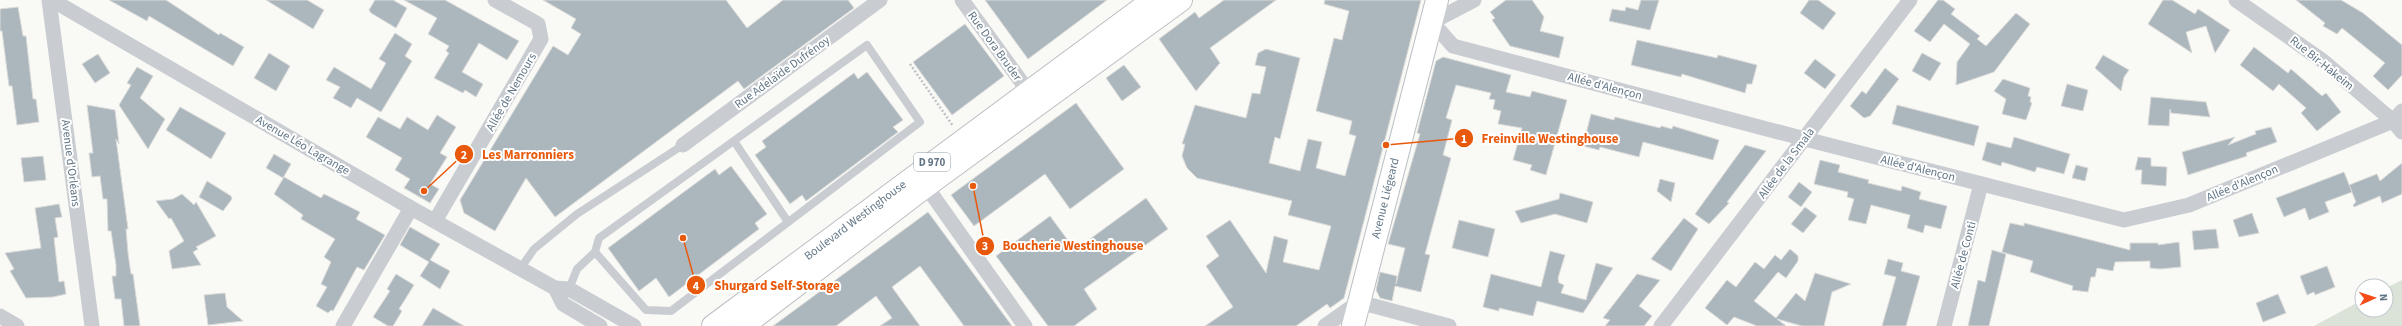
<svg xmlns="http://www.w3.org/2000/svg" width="2402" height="326" font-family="'Source Sans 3',sans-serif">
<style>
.green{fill:#dbe2d7}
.building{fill:#acb6bd;stroke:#dbdbd9}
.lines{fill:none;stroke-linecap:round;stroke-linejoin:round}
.secondary-casing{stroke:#b8bfc4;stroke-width:24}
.primary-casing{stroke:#bcc0c4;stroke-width:24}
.path{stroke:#c0c3c5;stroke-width:2.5;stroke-dasharray:2 2;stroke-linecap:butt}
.lane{stroke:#c9cdd1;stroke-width:8}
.street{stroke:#c9cdd1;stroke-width:15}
.secondary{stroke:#fff;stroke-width:22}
.primary{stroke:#fff;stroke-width:22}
.labels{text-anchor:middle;stroke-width:4;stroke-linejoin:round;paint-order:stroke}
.shield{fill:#fff;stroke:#909eaa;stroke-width:1}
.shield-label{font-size:11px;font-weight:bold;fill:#617585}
.street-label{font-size:12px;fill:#617585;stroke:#fff}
.leader{fill:none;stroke:#e8590c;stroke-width:1.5}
.callout-dot{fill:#e8590c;stroke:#fff;stroke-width:1.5}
.mark-label{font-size:12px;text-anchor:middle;font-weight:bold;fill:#fff}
.callout-label{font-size:13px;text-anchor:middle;font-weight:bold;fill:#e8590c;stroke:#fff;stroke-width:4;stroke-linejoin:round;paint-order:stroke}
</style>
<rect width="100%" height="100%" fill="#f9f9f6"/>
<path class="green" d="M2402,280V326H2314L2362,300V310H2386V288Z"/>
<g class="building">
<path d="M109,0H166L219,35L220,33L244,47L233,66L149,16L147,21Z"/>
<path d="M266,0H307L324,10L313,29Z"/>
<path d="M375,0H393L407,8L396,28L371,13L369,10Z"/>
<path d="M404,0H445L519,41L507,60L479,43L462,72L483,84L476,97L465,90L463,93L434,78L449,53L446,51L449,46L428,34L437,18Z"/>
<path d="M543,0H726L747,28L783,0H848L854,8L744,89L738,81L555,217L526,178L495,231L464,213L460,200L553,46L568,55L581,34L571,28L576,19Z"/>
<path d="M985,0H1107L1028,59Z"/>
<path d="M1224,0H1276L1210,48L1220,63L1196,91L1159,39L1195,12L1199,18Z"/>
<path d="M1325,0H1421L1344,298L1330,308L1327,304L1296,326H1205L1233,307L1206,266L1219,256L1206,236L1230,220L1266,273L1274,236L1288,240L1283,262L1319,270L1331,226L1288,215L1292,201L1197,178L1187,168L1182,156L1185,144H1182L1195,105L1246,118L1252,93L1260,94L1266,67L1255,65L1258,53L1266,49L1300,58L1280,139L1275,137L1269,163L1300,171L1308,139L1322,142L1316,168L1345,176L1356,136L1349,134L1352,121L1316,111L1334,38L1342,40L1349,11L1324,4Z"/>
<path d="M1506,0H1532L1544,17L1540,31L1564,37L1559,58L1510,46L1492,20L1495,18L1490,12Z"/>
<path d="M1641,0H1659L1650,30L1609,21L1612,9L1625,11L1626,7L1638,10Z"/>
<path d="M1809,0H1818L1836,13L1823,30L1800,13Z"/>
<path d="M1938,0H1943L1955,9L1951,14L1980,36L1977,39L1986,46L2016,13L2030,24L1994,72L1956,85L1957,62L1970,44L1944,24L1930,42L1914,31Z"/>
<path d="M2163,0H2172L2195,14L2198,9L2230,30L2215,53L2206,26L2186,32L2192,53L2148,24Z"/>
<path d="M2296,0H2341L2363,13L2402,45V75L2388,90L2373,76L2385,63L2342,28L2337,34L2323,26L2325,23Z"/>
<path d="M18,7L23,36H26L33,99H36L39,122L17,125L12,86H9L2,31H0V9Z"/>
<path d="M965,24L1004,76L952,115L913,62Z"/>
<path d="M395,33L412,44L405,56L412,61L381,112L357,98L351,108L333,98L340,87L326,80L334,67L371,89L386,63L379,59Z"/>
<path d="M1637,40L1717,58L1718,55L1757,65L1752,84H1747L1745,93L1682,74L1681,77L1631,65Z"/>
<path d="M2254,47L2288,73L2291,69L2322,96L2326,93L2341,112L2317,131L2301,113L2306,108L2279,84L2273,91L2240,65Z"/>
<path d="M269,53L290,66L276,91L254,78Z"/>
<path d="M1922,53L1941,63L1930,81L1912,71Z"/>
<path d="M98,54L110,73L95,83L82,64Z"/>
<path d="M2103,55L2129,70L2124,77L2121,91L2095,68Z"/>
<path d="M1443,57L1511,75L1506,92L1530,97L1532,91L1567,100L1546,175L1530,170L1532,165L1513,160L1522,128L1498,124L1501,111L1493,109L1495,100L1489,99L1491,93L1456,85L1446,118L1452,120L1443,155L1451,158L1425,254L1430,255L1421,292L1395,286L1392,301L1380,298L1376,290L1380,272L1397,276L1396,284L1405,248L1388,244L1420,134L1417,133L1436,61Z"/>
<path d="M1815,59L1836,75L1825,89L1804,73Z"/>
<path d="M1124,65L1141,87L1122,101L1106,78Z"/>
<path d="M137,67L153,76L140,98L165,119L148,149L119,105L131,85L127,83Z"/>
<path d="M1885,68L1899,79L1870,116L1864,118L1850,106L1862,91L1866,94Z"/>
<path d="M867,72L903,120L893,127L898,132L806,201L802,195L790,204L755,155L766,147L762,141L854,73L858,79Z"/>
<path d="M2003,79L2030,88L2028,96L2031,97L2030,102L2032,103L2026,120L2002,114L2006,99L1994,91Z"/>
<path d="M2067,84L2088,90L2083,111L2061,106Z"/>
<path d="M2151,97L2206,102L2210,117L2171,113L2170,109L2169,126L2148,125Z"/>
<path d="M1076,103L1124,169L1070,209L1045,174L974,226L951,195Z"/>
<path d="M87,105L115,110L119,144L116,139L128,229H126L128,253L131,274H133L140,326H124L121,299H115L112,276H116V265L111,231H108L107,199H103L100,176L92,177L89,153H93Z"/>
<path d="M1897,105L1979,126L1974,146L1892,124Z"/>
<path d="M180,107L226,133L211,159L166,130Z"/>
<path d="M1591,114L1614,120L1615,117L1660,128L1661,126L1672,129L1673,126L1719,140L1713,160L1643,142L1639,157L1600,147L1599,150L1583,146Z"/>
<path d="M437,115L456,127L440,153L447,157L430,184L439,189L430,203L404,188L410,179L395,170L402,158L366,137L378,117L400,129L407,117L428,130Z"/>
<path d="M2271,127L2277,142L2246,153L2247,156L2188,175L2182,152L2235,137L2228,145L2256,134L2255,131Z"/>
<path d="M2014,137L2070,154L2064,174L2037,167L2035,172L2002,162L2001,166L1982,160L1987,142L2011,148Z"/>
<path d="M1745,145L1766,151L1727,202L1729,203L1709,224L1695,214Z"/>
<path d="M274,154L291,164L283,178L266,168Z"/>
<path d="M43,156L46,180L24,182L21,158Z"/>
<path d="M2138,157L2151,158V166L2167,167L2166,186L2141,184L2142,170H2135Z"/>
<path d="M1820,160L1840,165L1838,172L1869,180L1868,183L1901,191L1902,186L1921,192L1919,199L1947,206L1941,229L1925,225L1923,233L1907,228L1910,215L1871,205L1866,224L1848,220L1854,199L1847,197L1848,192L1814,184Z"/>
<path d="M2402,163V194L2382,203L2380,196L2354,207L2353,205L2356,202L2349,185L2377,174L2380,181Z"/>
<path d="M2076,165L2088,168L2085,181L2072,178Z"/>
<path d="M731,166L767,214L755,223L759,229L669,297L656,278L639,291L608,248L715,169L719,175Z"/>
<path d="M2344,172L2352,192L2325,202L2329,212L2309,220L2305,208L2284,217L2276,198Z"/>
<path d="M284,177L321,198L324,194L360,212L356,219L385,235L364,270L357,267L333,311L331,310L328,313L316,306L327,287L321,284L331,262L324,257L335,239L301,219L303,215L274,194Z"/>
<path d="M1660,179L1675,183L1671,202L1657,191Z"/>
<path d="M207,181L231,196L232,199L223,211L199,197Z"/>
<path d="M1799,182L1812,192L1801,207L1788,197Z"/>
<path d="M1560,193L1593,202L1587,223L1555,214L1521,223L1515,211L1559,199Z"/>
<path d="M182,194L194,205L196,202L216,236L196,247L198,249L193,252L201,265L172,269L169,251L184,241L171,218L169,219L156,201L173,199Z"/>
<path d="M1146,198L1168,229L1084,289L1097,309L1074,326H1048L996,256L1050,216L1075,250Z"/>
<path d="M59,204L62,217L55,218L58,237L54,238L59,282L64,281L66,294L53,297L26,298L10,271L14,269L5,253L41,248L35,208Z"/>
<path d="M1805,207L1817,216L1803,233L1791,224Z"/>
<path d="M928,212L1012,326H964L920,266L892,287L920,326H880L892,318L876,296L836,326H773Z"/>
<path d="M2252,213L2259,233L2239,237L2233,220Z"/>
<path d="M1684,218L1698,229L1671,271L1651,259Z"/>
<path d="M1459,220L1495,229L1488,257L1452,248Z"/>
<path d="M2010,223L2024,226V223L2130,250V243H2158V245L2179,242L2181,267L2160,269L2150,268V261L2115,262L2113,271L2097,268L2095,277H2091L2088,292L2072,290L2073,286L2030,272L2033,261L2002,252Z"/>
<path d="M410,227L440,244L430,260L450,271L440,289L420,276L429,262L400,245Z"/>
<path d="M2216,229L2219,248L2194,250L2192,231Z"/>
<path d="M1790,249L1798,256V261L1786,278L1778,272L1754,301L1776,318L1796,293L1805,301L1815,273L1851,284L1832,292L1824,326H1802L1777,319L1786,326H1757L1734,317L1727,325L1705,308L1727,280L1736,287L1755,262L1764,269L1775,255L1781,260Z"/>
<path d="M1992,250L2006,254L1989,326H1968L1978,280L1985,282Z"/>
<path d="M1550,251L1565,255L1558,278L1559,283L1564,285L1561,293L1586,300L1596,263L1613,268L1583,313L1537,301L1533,316L1499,308V311L1483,307L1491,274L1541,287Z"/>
<path d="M1888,259L1903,263L1901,271L1920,276L1906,326H1882L1896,277L1884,274Z"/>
<path d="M2327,266L2335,287L2315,295L2314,292L2307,295L2300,276Z"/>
<path d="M396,274L414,285L399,309L402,311L393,326H388L373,317L390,291L387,289Z"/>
<path d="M1637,274L1660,280L1639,306L1652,316L1644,326H1605L1610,320L1603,318Z"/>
<path d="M225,293L227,307L243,321L208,325L204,295Z"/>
<path d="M2278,294L2286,313L2263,322L2256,303Z"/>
<path d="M433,308L464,326H422Z"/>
</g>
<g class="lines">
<g class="secondary-casing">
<path id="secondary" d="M1353,326L1437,0"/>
</g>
<g class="primary-casing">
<g id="primary">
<path d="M713,326L1153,0"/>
<path d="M743,326L926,186L1181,0"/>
</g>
</g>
<path class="path" d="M910,64L953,126"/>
<g class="lane">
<path d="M734,141L788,222"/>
<path d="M520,269L534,249L577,214L683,145"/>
<path d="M569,289L577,269L595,252L646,310L671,311L920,122L867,45L599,238L595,252"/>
</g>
<g class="street">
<path d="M49,0L92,326"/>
<path d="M52,0L411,208L555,288L569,289L634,326"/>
<path d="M962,0L1028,91"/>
<path d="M1474,0L1432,22L1453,46L1805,139L2124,220L2189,205L2393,121L2402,111"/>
<path d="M2236,0L2323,61L2393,121L2402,132"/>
<path d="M683,145L880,0"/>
<path d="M926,186L1025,326"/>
<path d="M435,221L541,39L538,24L495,0"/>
<path d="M555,288L563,304L600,326"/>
<path d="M0,316L17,326"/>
<path d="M343,326L411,208"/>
<path d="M1325,326L1359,302L1449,326"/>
<path d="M1661,326L1910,0"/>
<path d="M1944,326L1981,184"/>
</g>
<use href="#secondary" class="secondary"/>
<use href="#primary" class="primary"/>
</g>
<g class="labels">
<rect class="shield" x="914" y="153" width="36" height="18" rx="3"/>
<g class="shield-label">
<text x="932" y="166">D 970</text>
</g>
<g class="street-label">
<text transform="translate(995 46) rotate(54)" y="4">Rue Dora Bruder</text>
<text transform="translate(2322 63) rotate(39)" y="4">Rue Bir-Hakeim</text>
<text transform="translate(782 72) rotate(-36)" y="4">Rue Adelaïde Dufrénoy</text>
<text transform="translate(1605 86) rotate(15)" y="4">Allée d'Alençon</text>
<text transform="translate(511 92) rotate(-60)" y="4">Allée de Nemours</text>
<text transform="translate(303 145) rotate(30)" y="4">Avenue Léo Lagrange</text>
<text transform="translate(71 163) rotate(83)" y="4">Avenue d'Orléans</text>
<text transform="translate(1786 163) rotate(-53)" y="4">Allée de la Smala</text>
<text transform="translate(1918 168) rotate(14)" y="4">Allée d'Alençon</text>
<text transform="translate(2242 183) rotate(-23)" y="4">Allée d'Alençon</text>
<text transform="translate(1385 198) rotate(-76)" y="4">Avenue Liégeard</text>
<text transform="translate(855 220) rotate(-37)" y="4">Boulevard Westinghouse</text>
<text transform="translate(1963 255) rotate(-75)" y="4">Allée de Conti</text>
</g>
</g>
<path class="leader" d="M1386 145L1464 138M424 191L464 154M973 186L985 246M683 238L696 285"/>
<g class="callout-dot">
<circle cx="1386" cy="145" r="4"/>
<circle cx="424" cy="191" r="4"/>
<circle cx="973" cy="186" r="4"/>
<circle cx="683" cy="238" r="4"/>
<circle cx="1464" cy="138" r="10"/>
<circle cx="464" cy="154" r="10"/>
<circle cx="985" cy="246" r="10"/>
<circle cx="696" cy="285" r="10"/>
</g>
<g class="mark-label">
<text x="1464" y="143">1</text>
<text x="464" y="159">2</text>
<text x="985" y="250">3</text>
<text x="696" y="290">4</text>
</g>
<g class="callout-label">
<text x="1550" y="143">Freinville Westinghouse</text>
<text x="528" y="159">Les Marronniers</text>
<text x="1073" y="250">Boucherie Westinghouse</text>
<text x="777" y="290">Shurgard Self-Storage</text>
</g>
<g transform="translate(2374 298) rotate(87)"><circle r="19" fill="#ffffff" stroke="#c0c8ce"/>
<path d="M0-3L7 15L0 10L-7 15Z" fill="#f54d1a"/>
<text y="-6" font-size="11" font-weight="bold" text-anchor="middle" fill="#617585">N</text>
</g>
</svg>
